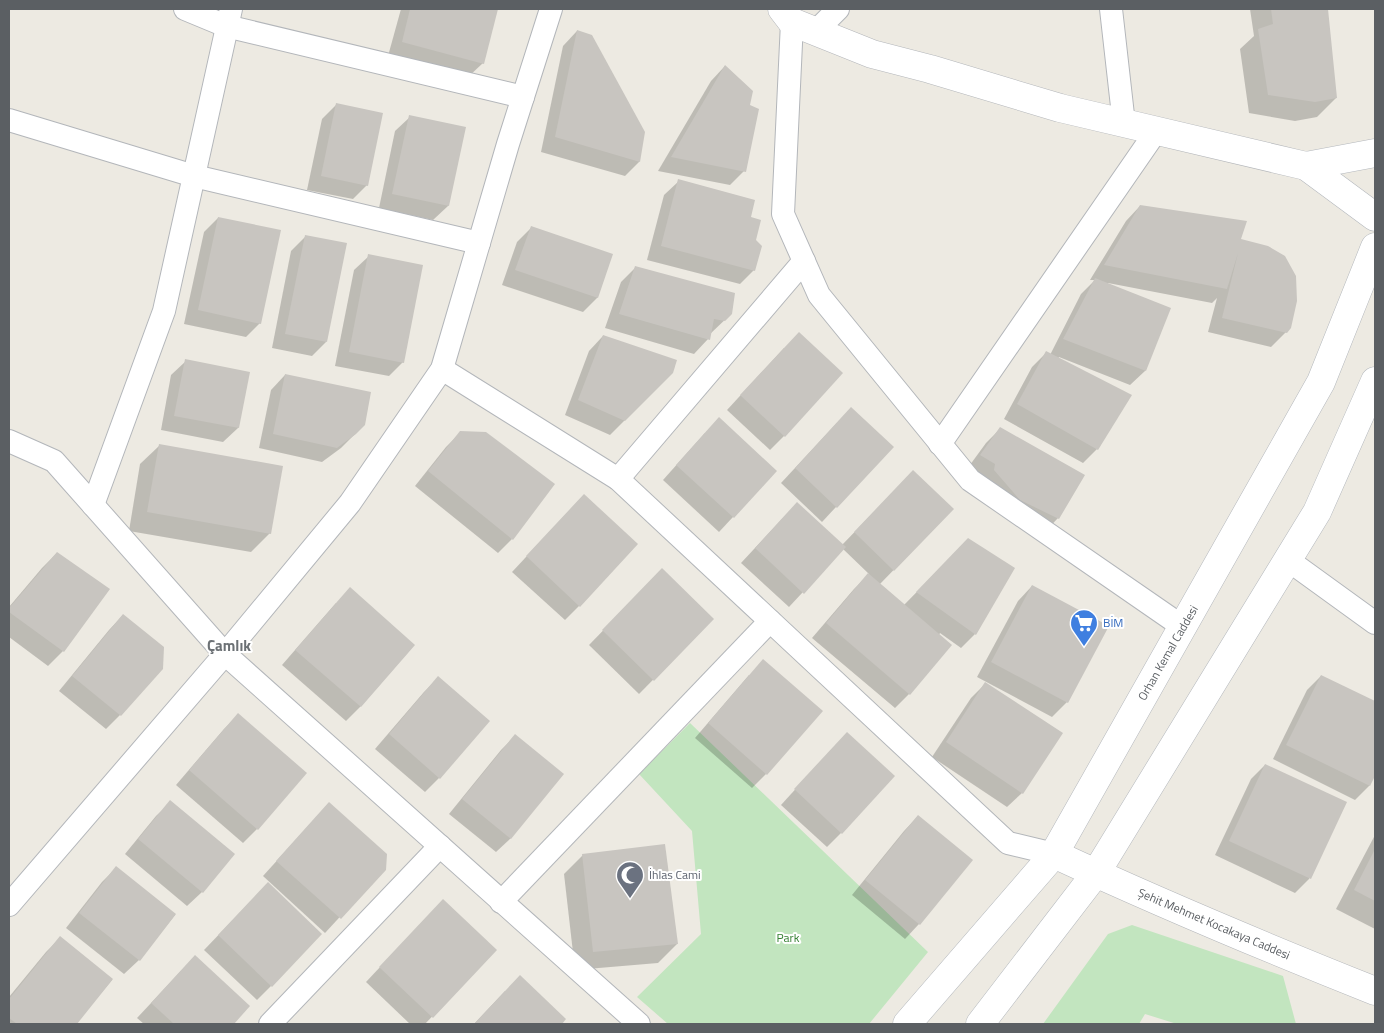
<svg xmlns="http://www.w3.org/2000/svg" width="1384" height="1033" font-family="'Titillium Web',sans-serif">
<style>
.green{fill:#c2e5bf}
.shadow{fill:#0003}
.building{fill:#c8c5c0}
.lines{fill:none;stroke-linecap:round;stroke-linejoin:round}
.minor-casing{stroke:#b3b6ba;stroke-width:24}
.tertiary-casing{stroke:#b3b6ba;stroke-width:29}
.secondary-casing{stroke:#b4b8bd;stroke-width:29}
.minor{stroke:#fff;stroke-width:22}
.tertiary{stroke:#fff;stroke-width:28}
.secondary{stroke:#fff;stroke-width:28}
.labels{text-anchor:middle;stroke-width:4;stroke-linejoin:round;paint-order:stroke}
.shop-label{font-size:12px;fill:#366cbe;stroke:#fff;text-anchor:start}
.street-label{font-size:12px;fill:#5b5f63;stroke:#fff}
.worship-label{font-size:12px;fill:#5b616d;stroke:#fff;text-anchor:start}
.park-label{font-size:12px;fill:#378134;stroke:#fff}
.quarter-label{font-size:15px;font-weight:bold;fill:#6c7175;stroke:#fff}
</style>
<rect width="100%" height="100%" fill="#edeae2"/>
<g class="green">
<path d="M690,723L928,952L869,1024H668L637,997L701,934L692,831L639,774Z"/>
<path d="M1132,925L1283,976L1296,1024H1177L1145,1014L1139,1024H1043L1108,934Z"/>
</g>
<g class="shadow">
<path d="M401,9H497L483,63L468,77L388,56Z"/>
<path d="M1250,9H1327L1336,98L1317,117L1295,121L1249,113L1240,49L1254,36Z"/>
<path d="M577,31L644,132L639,162L625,176L541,152L563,46Z"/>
<path d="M725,66L749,105L744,171L730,185L658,171L711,81Z"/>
<path d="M336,105L367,185L353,199L307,190L322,119Z"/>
<path d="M410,117L464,128L448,206L433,220L379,208L395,131Z"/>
<path d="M679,181L749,218L755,240L754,270L740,284L647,260L664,195Z"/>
<path d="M1140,206L1240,240L1286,332L1271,347L1208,332L1217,298L1212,303L1108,283V284L1169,308L1145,371L1130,385L1059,357L1058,359L1097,449L1083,463L1004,419L1032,367L1046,353L1050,355L1081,294L1095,280H1090L1126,221Z"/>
<path d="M218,218L260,323L246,337L184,324L204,232Z"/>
<path d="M531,228L612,255L597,298L583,312L502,285L517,242Z"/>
<path d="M305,237L326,342L312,356L272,348L291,251Z"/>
<path d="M369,256L403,362L389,376L335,366L354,270Z"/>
<path d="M635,268L731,314L709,335L708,339L694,354L605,328L621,282Z"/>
<path d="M603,336L672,373L610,435L565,415L589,351Z"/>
<path d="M784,348V436L770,450L727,410Z"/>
<path d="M186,361L248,373L238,428L223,442L161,430L171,375Z"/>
<path d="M285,375L364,425L341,448L322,462L259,448L271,390Z"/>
<path d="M837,423L892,447L822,522L781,483Z"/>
<path d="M1000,429L1058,518L1044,533L967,469L986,443Z"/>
<path d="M461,432L512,539L498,553L415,486L446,447Z"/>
<path d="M705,433L776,471L719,532L663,480Z"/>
<path d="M159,446L270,533L251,552L129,531L140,464Z"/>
<path d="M899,486L952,510L880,584L904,605L954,554L975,634L961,648L940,633L909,694L895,708L812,638L854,589L869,574L843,549L789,607L741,563L783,518L842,545Z"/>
<path d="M584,495L579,606L565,620L512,572Z"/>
<path d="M57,553L108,590L63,651L48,666L9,637V607L42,568Z"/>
<path d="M662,570L713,619L639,694L589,645Z"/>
<path d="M1032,586L1067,702L1052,717L977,677L1018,601Z"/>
<path d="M336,603L414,645L360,707L346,721L282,665Z"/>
<path d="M123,615L120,715L106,729L59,691L109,630Z"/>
<path d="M749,675L766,774L752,788L695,738Z"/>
<path d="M1321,676L1375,703V773L1369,786L1355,800L1273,759L1307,690Z"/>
<path d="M438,678L439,778L425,792L375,749L424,692Z"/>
<path d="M985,684L1022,793L1007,807L932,757L971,698Z"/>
<path d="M238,715L257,829L243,843L176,785L224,729Z"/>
<path d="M515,736L511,838L496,852L449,814L501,750Z"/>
<path d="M833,748L841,833L827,847L781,805Z"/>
<path d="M1265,765L1345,803L1309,879L1295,893L1215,855L1251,779Z"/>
<path d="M171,802L233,854L202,892L187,906L125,854L156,816Z"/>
<path d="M329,803L384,869L325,933L263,876Z"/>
<path d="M918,816L919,924L905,939L852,895L904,831Z"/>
<path d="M1375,835V929L1336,909Z"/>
<path d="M583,855L677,944L658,963L575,970L564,874Z"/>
<path d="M116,868L175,915L139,960L124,974L66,928L102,882Z"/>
<path d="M254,898L271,986L257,1000L204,950Z"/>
<path d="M429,915L495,950L425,1024H410L366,982Z"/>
<path d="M60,938L112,980L75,1024H9V997L46,952Z"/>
<path d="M181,971L248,1007L232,1024H144L137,1018Z"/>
<path d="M505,991L565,1019L560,1024H474Z"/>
</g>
<g class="building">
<path d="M410,9H498L484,64L402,42Z"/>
<path d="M1271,9H1328L1337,98L1315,102L1268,95L1258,29L1273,24Z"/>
<path d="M577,30L592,35L645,132L640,162L555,137Z"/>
<path d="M725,65L753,91L750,105L759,109L746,172L671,157Z"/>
<path d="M336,103L383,113L368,186L321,176Z"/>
<path d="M409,115L466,127L449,206L392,194Z"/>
<path d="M678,179L755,200L751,217L761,220L756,240L762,246L755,271L661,246Z"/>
<path d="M1140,205L1247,221L1241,239L1268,246L1285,256L1296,276L1297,301L1291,328L1287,333L1222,318L1238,253L1227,289L1104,265Z"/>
<path d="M218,217L281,230L261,324L198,310Z"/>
<path d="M531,226L613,254L598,298L515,270Z"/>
<path d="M305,235L347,243L327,342L285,334Z"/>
<path d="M368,254L423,265L404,363L349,352Z"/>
<path d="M635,266L735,293L732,314L725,321L714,319L710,340L619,314Z"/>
<path d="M1095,278L1171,308L1146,371L1063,339Z"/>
<path d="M799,332L843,373L785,437L740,395Z"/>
<path d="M603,335L677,360L673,373L625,421L578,400Z"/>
<path d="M1046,351L1132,395L1098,450L1017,404Z"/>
<path d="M185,359L250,372L239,428L174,416Z"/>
<path d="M285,374L371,392L365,425L356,434L337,448L273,434Z"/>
<path d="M851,407L894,447L837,508L795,468Z"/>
<path d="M719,417L777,471L734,518L676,465Z"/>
<path d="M1000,427L1085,475L1059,519L1020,500L994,470L995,464L980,455Z"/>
<path d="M460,431L486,432L555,484L513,540L428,471Z"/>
<path d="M159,444L283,466L271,534L147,512Z"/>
<path d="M913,470L954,509L894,571L854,532Z"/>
<path d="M584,494L638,544L580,607L526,556Z"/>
<path d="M797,502L846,547L804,594L755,548Z"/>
<path d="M968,538L1015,568L976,635L916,592Z"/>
<path d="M57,552L110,589L64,652L9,612V608Z"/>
<path d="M662,568L714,619L654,681L602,630Z"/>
<path d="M868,573L952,645L910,695L826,623Z"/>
<path d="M1032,585L1109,626L1068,703L991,662Z"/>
<path d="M350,587L415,645L361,707L295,650Z"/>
<path d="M123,614L164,647L163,669L121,716L72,676Z"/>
<path d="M763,659L823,711L767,775L708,723Z"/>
<path d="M1321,675L1375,701V776L1370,786L1286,745Z"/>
<path d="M438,676L490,721L440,779L389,734Z"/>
<path d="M985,682L1063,733L1023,794L946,742Z"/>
<path d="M238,713L307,773L258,830L189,770Z"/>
<path d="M847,732L895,776L842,834L794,789Z"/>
<path d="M515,734L564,774L511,839L462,799Z"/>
<path d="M1265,764L1347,802L1311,879L1229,841Z"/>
<path d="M170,800L235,854L203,893L138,839Z"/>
<path d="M329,802L387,854L386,870L341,919L276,861Z"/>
<path d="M918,815L973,860L920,925L865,880Z"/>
<path d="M665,844L678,944L593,952L582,854Z"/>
<path d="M1375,849V901L1354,890Z"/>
<path d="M116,866L176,914L140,961L79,913Z"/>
<path d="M268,882L322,934L272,987L218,935Z"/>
<path d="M443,899L497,950L433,1018L379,967Z"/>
<path d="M60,936L113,979L77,1024H17L9,1018V999Z"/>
<path d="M195,955L250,1006L234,1024H174L151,1003Z"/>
<path d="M520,975L566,1019L562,1024H474Z"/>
</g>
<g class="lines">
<g class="minor-casing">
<g id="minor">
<path d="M185,9L226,26L523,97"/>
<path d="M1111,9L1124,124"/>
<path d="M792,22L783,214L819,295L970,480L1183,627"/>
<path d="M816,31L838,9"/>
<path d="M9,120L194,176L479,243"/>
<path d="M442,369L618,479L1008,843L1054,854"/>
<path d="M9,441L54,461L225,654L639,1024"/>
<path d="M940,444L1157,130"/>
<path d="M618,479L804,261"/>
<path d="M93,505L164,311L231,9"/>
<path d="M1288,560L1375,623"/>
<path d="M501,902L770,621"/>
<path d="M9,905L225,654L350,503L442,369L508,144L551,9"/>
<path d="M270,1024L440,846"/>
</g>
</g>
<g class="tertiary-casing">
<g id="tertiary">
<path d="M782,9L792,22L872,54L930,69L1060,108L1306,166"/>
<path d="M1054,854C1160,903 1267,948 1375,991"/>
</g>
</g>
<g class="secondary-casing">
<g id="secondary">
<path d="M1306,166L1375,217"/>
<path d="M1306,166L1375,153"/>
<path d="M907,1024L1054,854L1321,382L1375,247"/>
<path d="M980,1024L1096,873L1317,512L1375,381"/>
</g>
</g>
<use href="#minor" class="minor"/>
<use href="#tertiary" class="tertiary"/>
<use href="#secondary" class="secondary"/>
</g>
<defs>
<g id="supermarket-pin" transform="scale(1.4375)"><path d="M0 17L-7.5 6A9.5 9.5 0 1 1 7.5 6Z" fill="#3f7fe0" stroke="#fff"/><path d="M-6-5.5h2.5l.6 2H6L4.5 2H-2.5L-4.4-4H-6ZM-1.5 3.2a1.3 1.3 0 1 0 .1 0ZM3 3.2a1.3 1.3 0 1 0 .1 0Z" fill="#fff"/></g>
<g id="mosque-pin" transform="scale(1.4375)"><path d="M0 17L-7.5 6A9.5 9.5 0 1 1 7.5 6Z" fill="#6b7280" stroke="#fff"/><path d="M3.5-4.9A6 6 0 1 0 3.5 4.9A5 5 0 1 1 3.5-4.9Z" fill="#fff"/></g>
</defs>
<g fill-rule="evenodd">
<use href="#supermarket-pin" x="1084" y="623"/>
<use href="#mosque-pin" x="630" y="875"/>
</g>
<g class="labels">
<g class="shop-label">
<text x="1103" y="627">BİM</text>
</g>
<g class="street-label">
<text transform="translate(1168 653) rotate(-60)" y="4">Orhan Kemal Caddesi</text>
<text transform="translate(1214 924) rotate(23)" y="4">Şehit Mehmet Kocakaya Caddesi</text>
</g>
<g class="worship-label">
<text x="649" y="879">İhlas Cami</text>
</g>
<g class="park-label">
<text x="788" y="942">Park</text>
</g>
<g class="quarter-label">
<text x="229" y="651">Çamlık</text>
</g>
</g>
<rect width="1384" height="1033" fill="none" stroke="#5b5f63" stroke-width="20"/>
</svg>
